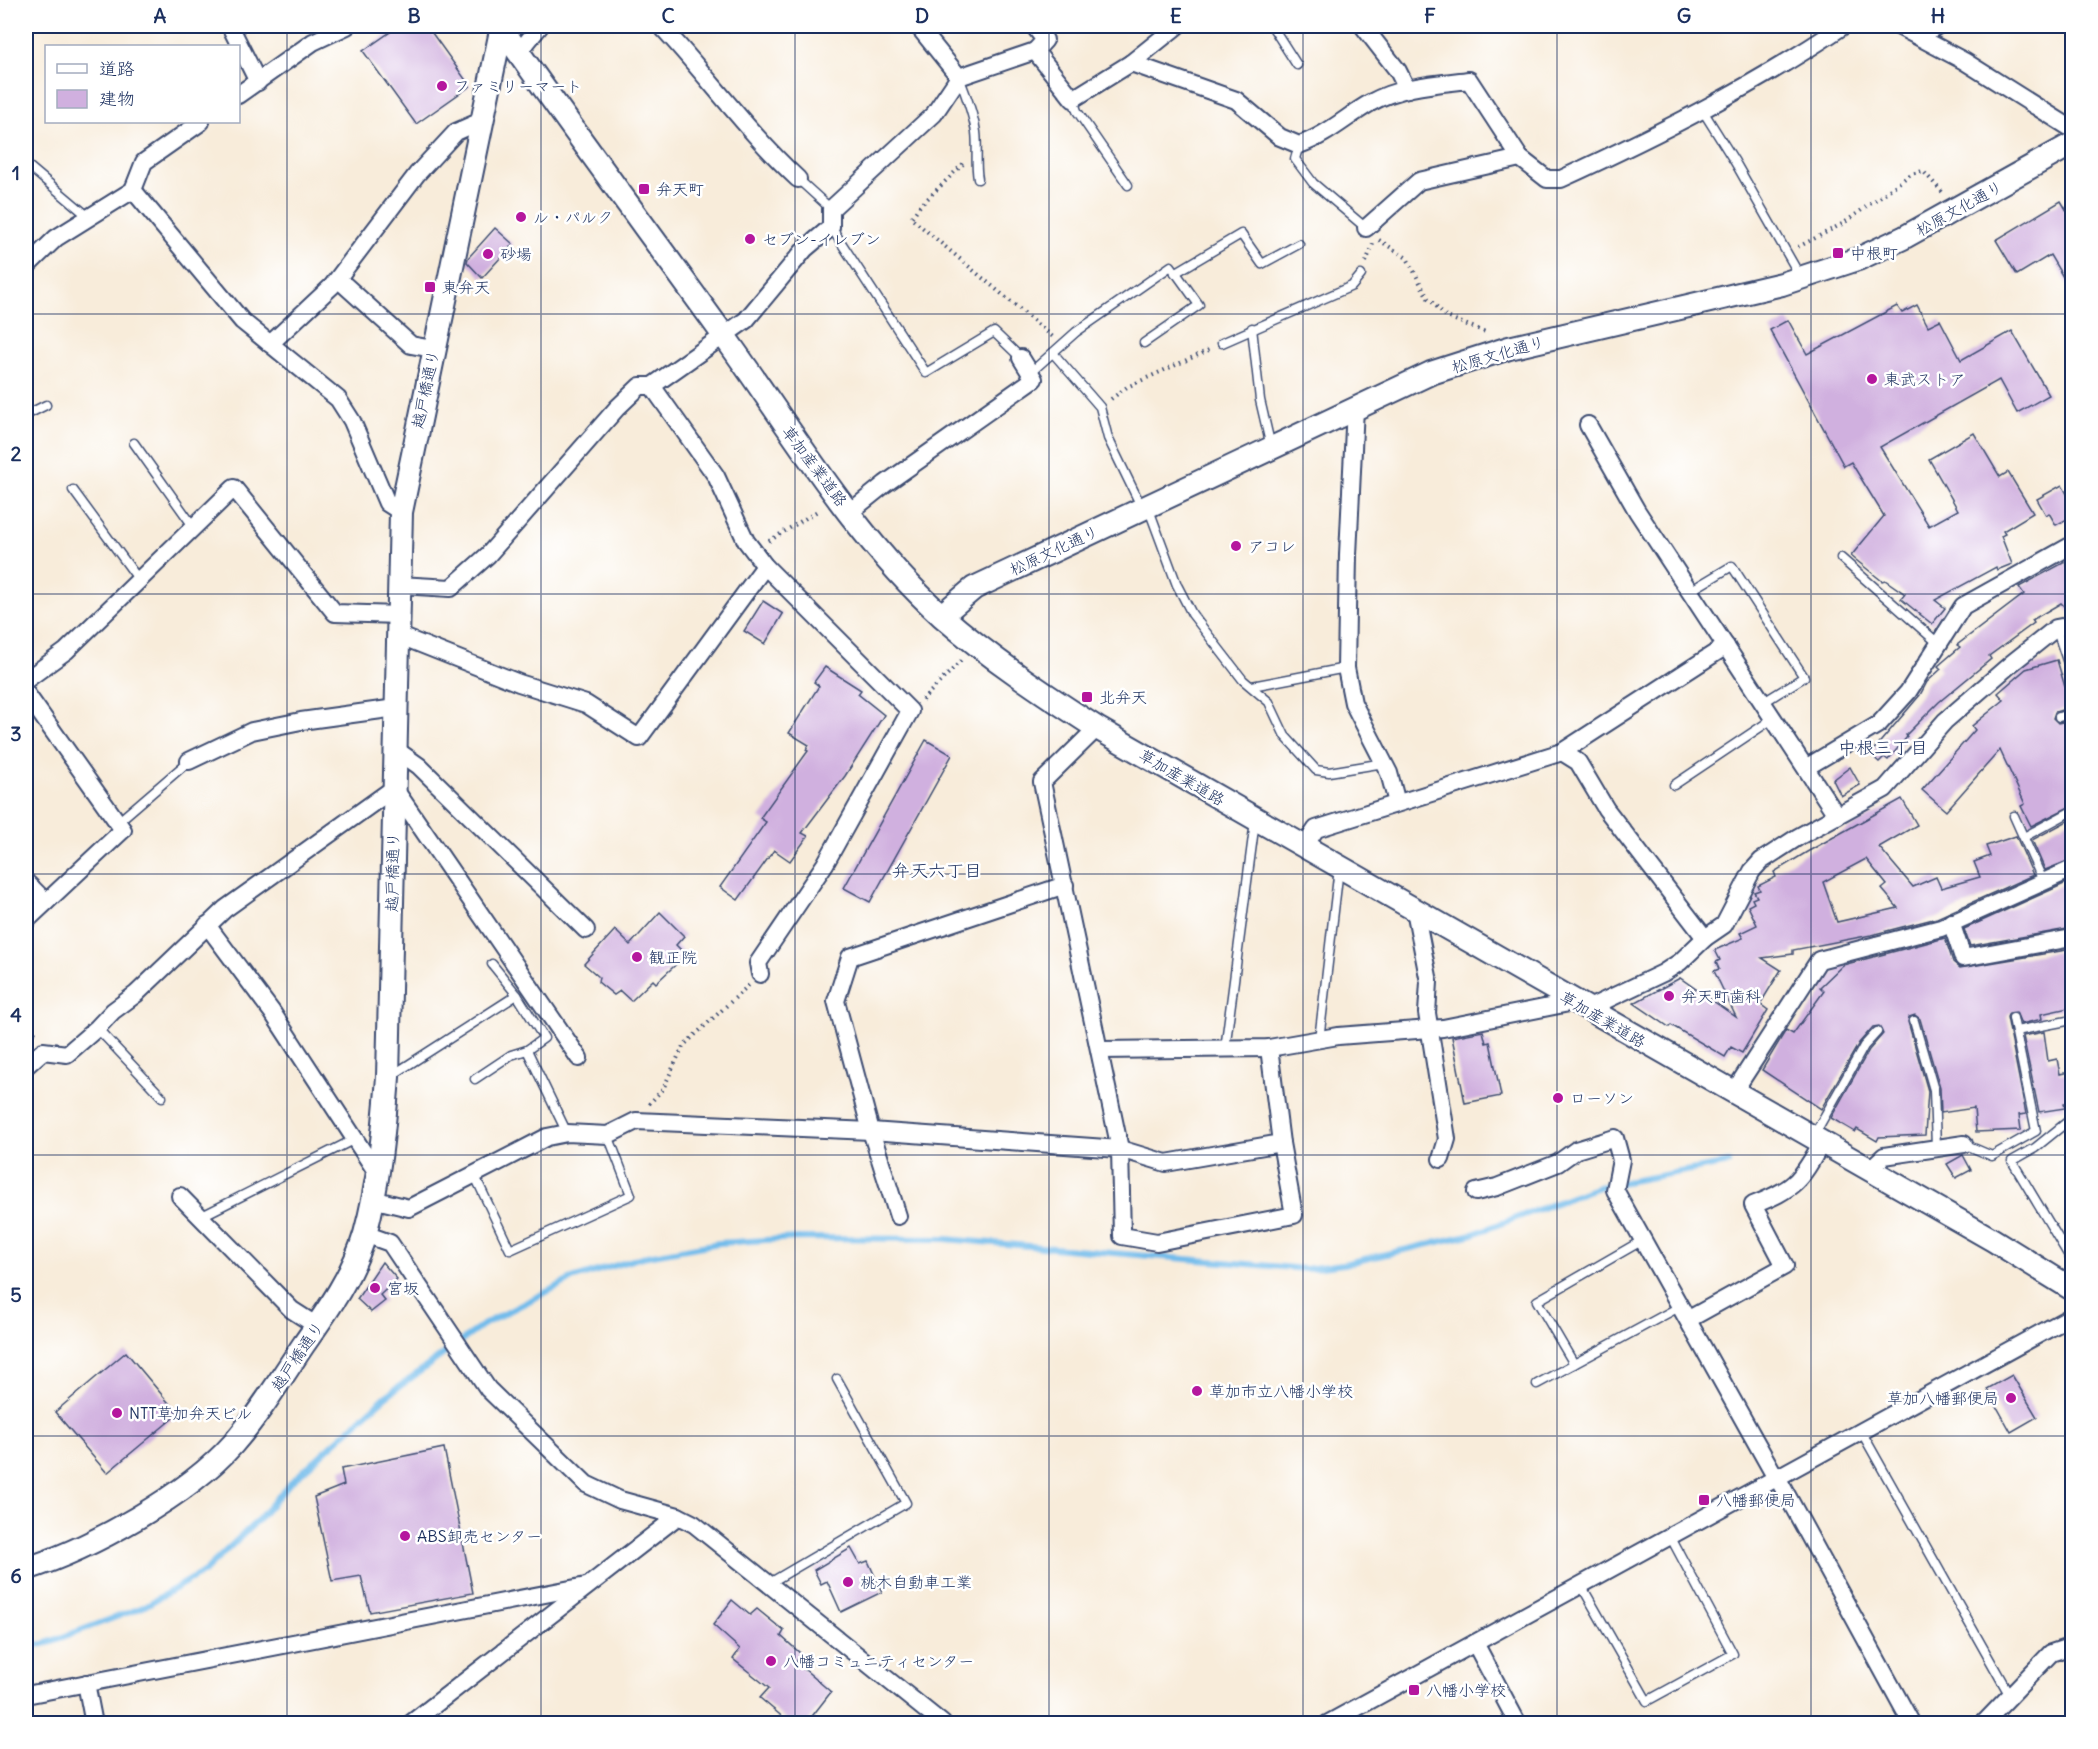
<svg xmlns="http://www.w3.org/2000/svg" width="2098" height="1749" font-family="Delius,'Klee One',sans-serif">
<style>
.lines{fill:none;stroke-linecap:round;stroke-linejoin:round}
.stream{stroke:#72bceb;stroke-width:6}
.building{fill:#d0b0df;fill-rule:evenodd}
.lane-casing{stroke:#3c4b71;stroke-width:11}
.street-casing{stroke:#3c4b71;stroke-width:20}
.secondary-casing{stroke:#3c4b71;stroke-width:26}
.path{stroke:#3c4b71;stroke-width:4;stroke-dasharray:1.5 4.5;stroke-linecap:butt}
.lane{stroke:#fff;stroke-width:8}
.street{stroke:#fff;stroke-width:16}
.secondary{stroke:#fff;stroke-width:22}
.grid{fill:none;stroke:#1b2f5e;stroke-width:1.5;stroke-opacity:0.55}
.poi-dot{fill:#b5179e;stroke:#fff;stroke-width:2}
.labels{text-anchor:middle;stroke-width:5;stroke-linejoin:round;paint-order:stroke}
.poi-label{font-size:16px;fill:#1b2f5e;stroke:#fff;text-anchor:start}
.street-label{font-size:16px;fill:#1b2f5e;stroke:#fff}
.neighbourhood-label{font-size:18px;fill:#1b2f5e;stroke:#fff}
.neatline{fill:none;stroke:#1b2f5e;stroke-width:2}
.grid-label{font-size:20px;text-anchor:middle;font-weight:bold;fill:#1b2f5e}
</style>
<rect width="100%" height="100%" fill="#fff"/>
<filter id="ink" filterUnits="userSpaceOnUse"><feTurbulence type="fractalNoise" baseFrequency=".0167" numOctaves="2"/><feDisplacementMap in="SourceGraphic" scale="12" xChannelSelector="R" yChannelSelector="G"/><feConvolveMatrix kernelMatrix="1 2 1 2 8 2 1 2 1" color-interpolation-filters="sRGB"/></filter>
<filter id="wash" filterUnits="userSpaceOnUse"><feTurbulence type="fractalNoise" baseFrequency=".008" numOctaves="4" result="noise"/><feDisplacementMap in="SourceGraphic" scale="24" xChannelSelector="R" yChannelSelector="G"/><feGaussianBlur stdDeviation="1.35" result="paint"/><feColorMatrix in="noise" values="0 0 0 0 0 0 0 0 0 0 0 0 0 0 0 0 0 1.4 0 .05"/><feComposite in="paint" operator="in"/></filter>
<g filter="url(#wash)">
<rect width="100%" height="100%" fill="#f8ecda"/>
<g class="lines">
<path class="stream" d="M26,1646L44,1644L143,1607L205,1571L258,1520L289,1484L385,1397L486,1323L572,1279L642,1257L719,1243L798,1238L945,1239L1306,1269L1343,1264L1473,1234L1598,1187L1729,1163"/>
</g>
<g id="blocks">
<g class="building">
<path d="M399,26H427L470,86L416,124L363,51Z"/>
<path d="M2061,201L2073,221V294L2050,255L2017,275L1996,240Z"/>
<path d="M495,228L513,244L482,278L467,262L468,258Z"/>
<path d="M1917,305L1928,326L1940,320L1961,360L2012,331L2049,395L2017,413L1999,380L1880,447L1929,526L1958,510L1929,459L1974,433L2000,477L2008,472L2033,513L2003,531L2005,534L2001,536L2012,564L1997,570L1996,567L1935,600L1945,608L1932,624L1901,599L1905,594L1885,580L1882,581L1851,556L1884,516L1851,462L1844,466L1770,330L1788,320L1807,354L1897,306L1902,313Z"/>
<path d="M2062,485L2073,505V516L2056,525L2049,513L2046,515L2037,499Z"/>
<path d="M2065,562L2073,576V615L2061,603L2032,620L2034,623L1989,656L1991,659L1939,702L1906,735L1907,737L1888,760L1884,757L1879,762L1870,754L1920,695L1927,682L1941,669L1938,666L1960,647L1957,645L2024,594L2019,587Z"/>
<path d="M763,601L783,614L765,644L744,631Z"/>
<path d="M2057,660L2071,707L2055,712L2053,718L2058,723L2073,720V805L2031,826L2021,806L2025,804L2000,750L1946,811L1922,790L1975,730L1972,726L2004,700L1998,693L2026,669Z"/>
<path d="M825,667L861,690L858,694L884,715L845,776L802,833L808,836L790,861L774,850L738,900L720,887L766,822L760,818L808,751L806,750L809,745L789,733L819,686L814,682Z"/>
<path d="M926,740L952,755L870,902L844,888Z"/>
<path d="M1850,767L1860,785L1841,796L1833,780Z"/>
<path d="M1902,799L1917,825L1879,847L1913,887L1936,877L1941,888L1980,877L1974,862L1990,856L1986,846L2016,836L2033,875L1937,918L1871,935L1793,950V954L1762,958L1781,970L1760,1004L1768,1010L1742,1053L1731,1047L1725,1057L1671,1025L1669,1027L1634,1003L1680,978L1736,1017L1714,971L1719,969L1716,962L1720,960L1715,950L1743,938L1740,933L1757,925L1748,906L1754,903L1752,899L1757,897L1754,892L1760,890L1758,886L1776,877L1774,872L1807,852ZM1866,859L1887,885L1882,889L1898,908L1837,922L1823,882Z"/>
<path d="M2073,818V859L2045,870L2032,840Z"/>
<path d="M2073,880V928L1970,946L1964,929Z"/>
<path d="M660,912L684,936L676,945L686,955L656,983L653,980L631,1001L620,991L614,995L598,982L599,977L584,964L615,930L630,945Z"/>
<path d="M1945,938L1953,962L1960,968L2073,949V1007L2041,1014L2042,1019L2021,1024L2016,1012L2009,1013L2007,1017L2026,1114L2019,1115L2021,1130L1976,1132L1974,1108L1941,1113L1940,1088L1920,1019L1915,1015L1909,1017L1908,1022L1928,1091L1925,1135L1879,1137L1877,1141L1857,1129L1855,1132L1831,1118L1869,1050L1883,1034L1879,1026L1873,1027L1859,1043L1821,1109L1762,1070L1786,1030L1793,1034L1824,991L1820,987L1843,965Z"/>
<path d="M1483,1031L1486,1043L1490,1042L1501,1096L1465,1103L1452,1037Z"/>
<path d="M2044,1032L2048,1061L2057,1059L2060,1074L2073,1071V1101L2064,1103L2065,1108L2039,1112L2023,1036Z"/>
<path d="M1963,1155L1971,1170L1956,1178L1947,1164Z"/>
<path d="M382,1262L397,1279L380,1295L385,1301L371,1312L357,1299Z"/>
<path d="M126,1352L178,1414L107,1473L55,1412Z"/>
<path d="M2012,1375L2037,1417L2011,1432L1987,1389Z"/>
<path d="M444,1448L473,1593L370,1612L361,1576L332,1581L314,1497L344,1485L341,1469Z"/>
<path d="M851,1548L860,1564L868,1561L882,1592L841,1612L827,1581L821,1584L814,1570Z"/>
<path d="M732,1600L750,1615L757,1609L784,1631L781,1636L801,1654L796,1662L831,1692L806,1724H791L760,1698L769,1688L733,1659L740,1649L713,1625Z"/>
</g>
</g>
</g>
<g filter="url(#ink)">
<use href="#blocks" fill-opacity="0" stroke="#3c4b71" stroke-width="1.5"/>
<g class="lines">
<g class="lane-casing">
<g id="lane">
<path d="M1272,26L1297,65"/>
<path d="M959,77C966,95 973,113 976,132C978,148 975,163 978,179"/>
<path d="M1073,99L1077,111L1128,185"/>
<path d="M1703,111L1735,162L1800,276"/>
<path d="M1299,145L1295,159L1313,183L1366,228"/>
<path d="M26,164L90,218"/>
<path d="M798,179L831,209"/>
<path d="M831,227L926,373L994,332L1021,358"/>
<path d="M1175,273L1241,234L1262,264L1299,244"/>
<path d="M1252,328L1260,400L1271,447"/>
<path d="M1222,343L1352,286L1361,275"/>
<path d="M1053,353L1100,407L1108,438L1142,508"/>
<path d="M1030,373L1076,332L1171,266L1199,305L1144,343"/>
<path d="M26,415L46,405"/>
<path d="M134,443L193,526"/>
<path d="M73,490L139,580"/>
<path d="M1148,507L1177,585L1192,614L1243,680L1269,702L1285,736L1316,770L1329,772L1384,763"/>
<path d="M1841,558L1939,644"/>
<path d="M1690,591L1732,566L1804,677L1764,702"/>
<path d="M2056,628L2072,675"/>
<path d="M1252,686L1346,668"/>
<path d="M2059,717L2072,713"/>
<path d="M1674,785L1774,718"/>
<path d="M2014,816L2044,883"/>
<path d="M118,822L189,761"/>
<path d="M2024,837L2072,811"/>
<path d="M1914,1021L1934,1090L1936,1147"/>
<path d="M97,1028L162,1097"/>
<path d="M2016,1031L2072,1020"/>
<path d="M1319,1040L1339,868"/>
<path d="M1225,1049L1255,821"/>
<path d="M527,1050L567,1133"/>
<path d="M391,1076L517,995"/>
<path d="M475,1079L511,1055L527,1050L544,1038L517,995L492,964"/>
<path d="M2072,1118L2035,1148L2012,1161L2072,1261"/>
<path d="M1813,1137L1864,1046L1877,1032"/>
<path d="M1964,1144L1992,1156L2036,1131L2013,1018"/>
<path d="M474,1174L510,1250L631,1195L608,1135"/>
<path d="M200,1217L353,1140"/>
<path d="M1574,1364L1537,1301L1643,1240"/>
<path d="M1537,1384L1681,1306"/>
<path d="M1861,1431L2009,1694"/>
<path d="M768,1584L906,1503L837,1379"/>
<path d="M1581,1585L1647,1701L1733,1654L1670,1536"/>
</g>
</g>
<g class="street-casing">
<g id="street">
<path d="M230,26L258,82"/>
<path d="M661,26C708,76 747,132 798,179"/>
<path d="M918,26L959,77L1035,51L1073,99L1131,63L1236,100L1280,137L1299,145C1326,136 1346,117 1370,103C1400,86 1436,84 1469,80L1520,158L1547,179H1561C1659,134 1754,86 1843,26"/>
<path d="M1034,26L1045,40L1035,51"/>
<path d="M1363,26L1398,71L1407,89"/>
<path d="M1898,26L1964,61L2072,129"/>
<path d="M1919,36L1937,26"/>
<path d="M519,52L540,26"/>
<path d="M1131,63L1177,26"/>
<path d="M238,95L313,42L347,26"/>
<path d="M133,190L242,321L338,399L352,421L387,503L401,512"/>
<path d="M1366,228L1419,181L1520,158"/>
<path d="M26,267L56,238L133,190L144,162L201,122"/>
<path d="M338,279L411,345L433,349"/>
<path d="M270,344L332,286L417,174L456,132L481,121"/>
<path d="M652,386L746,320L805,249L831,227V209L934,114L959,77"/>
<path d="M1355,407L1348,555L1346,668L1353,703L1389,773L1397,803"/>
<path d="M1588,425L1637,511L1837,816"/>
<path d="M850,512L885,484L1034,379L1021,358"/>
<path d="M399,585L451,588L488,555L617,408L640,386H652L716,476L746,541L765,566L910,711L825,864L758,963L760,974"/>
<path d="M398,635L519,683L586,704L639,738L765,566"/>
<path d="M26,680L66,651L234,488L335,613L399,615"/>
<path d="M26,693L123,830L26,921"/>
<path d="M1097,728L1042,782L1120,1149L1122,1236L1157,1242L1294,1215L1281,1143L1269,1048"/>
<path d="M395,749L419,766L586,930"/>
<path d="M1562,752L1578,762L1606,809L1705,938"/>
<path d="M189,761L252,731L301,721L396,708"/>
<path d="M1807,767L1879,724L1908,692L1963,606L2072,545"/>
<path d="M1304,847L1316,829L1562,752L1726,646"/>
<path d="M26,882L46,902"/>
<path d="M1415,910L1429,982L1427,1013L1447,1139L1441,1159"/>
<path d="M1951,922L1963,958L2072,938"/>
<path d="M207,925L272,1012L377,1173"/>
<path d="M1587,1009L1663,973L1680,962L1705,938L1724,925L1752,871L1761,861L1798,837L1885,789L1945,721L2012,663L2056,628L2072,625"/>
<path d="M1100,1050L1269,1048L1338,1036L1443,1028L1574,1002"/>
<path d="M26,1066L43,1051L67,1054L97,1028L113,1011L136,994L225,909L394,788L579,1058"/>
<path d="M1733,1093L1819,960L1941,928L2072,869"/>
<path d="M1868,1171L1884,1156L1964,1144"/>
<path d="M1476,1192L1497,1187L1558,1163L1576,1150L1615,1138L1621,1160L1615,1190L1776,1478"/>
<path d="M180,1196L292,1310L317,1326"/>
<path d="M372,1199L409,1208L547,1137L567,1133L608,1135L636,1121L871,1131L1120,1149L1166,1163L1281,1143"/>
<path d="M898,1216L871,1131L836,1001L850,957L1065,885"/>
<path d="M365,1234L390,1243L488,1389L586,1484L620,1500L678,1516L694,1524L943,1724"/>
<path d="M1689,1319L1785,1266L1753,1205C1794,1189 1800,1182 1821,1144"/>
<path d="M1777,1477L1912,1724"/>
<path d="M1475,1643L1518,1724"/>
<path d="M86,1683L94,1724"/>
<path d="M26,1695L586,1586"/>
<path d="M410,1724L678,1516"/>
<path d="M1327,1724L2072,1316"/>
<path d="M1983,1724L2051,1653L2072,1646"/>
</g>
</g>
<g class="secondary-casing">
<g id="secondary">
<path d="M500,26C571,128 646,228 719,329C790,426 851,534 942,616C990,658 1044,694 1097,728L1993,1240L2072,1289"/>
<path d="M942,615L974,588L1431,373L1509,348L1782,284L1858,259L1903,238L2072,144"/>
<path d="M26,1569C90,1549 188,1495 233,1444C260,1413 281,1378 304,1344C328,1310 353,1275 365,1234C379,1183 384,1129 388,1077L401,512L502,26"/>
</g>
</g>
<g class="path">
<path d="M963,164L919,207L911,218L1053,337"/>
<path d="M1379,240L1407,258L1428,298L1447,317L1488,333"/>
<path d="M1798,247L1844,223L1911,174L1923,171L1944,194"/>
<path d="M1366,262L1373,244"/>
<path d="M1111,399L1127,387L1211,349"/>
<path d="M769,541L819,510"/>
<path d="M922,700L963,659"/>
<path d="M26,1024L36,1034"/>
<path d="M649,1104L663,1089L683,1046L749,985"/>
</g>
<use href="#lane" class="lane"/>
<use href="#street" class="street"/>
<use href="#secondary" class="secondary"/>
</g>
</g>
<path class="grid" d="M287,26V1724M541,26V1724M795,26V1724M1049,26V1724M1303,26V1724M1557,26V1724M1811,26V1724M26,314H2072M26,594H2072M26,874H2072M26,1155H2072M26,1436H2072"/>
<g class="poi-dot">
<circle cx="442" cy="86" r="6"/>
<rect x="638" y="183" width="12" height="12" rx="3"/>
<circle cx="521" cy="217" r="6"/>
<circle cx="750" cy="239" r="6"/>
<rect x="1832" y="247" width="12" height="12" rx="3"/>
<circle cx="488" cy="254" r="6"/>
<rect x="424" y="281" width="12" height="12" rx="3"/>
<circle cx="1872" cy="379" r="6"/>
<circle cx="1236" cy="546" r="6"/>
<rect x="1081" y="691" width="12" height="12" rx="3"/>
<circle cx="637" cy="957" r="6"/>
<circle cx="1669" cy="996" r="6"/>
<circle cx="1558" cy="1098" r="6"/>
<circle cx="375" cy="1288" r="6"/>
<circle cx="1197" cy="1391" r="6"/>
<circle cx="2011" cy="1398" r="6"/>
<circle cx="117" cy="1413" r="6"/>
<rect x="1698" y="1494" width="12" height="12" rx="3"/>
<circle cx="405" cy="1536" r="6"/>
<circle cx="848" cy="1582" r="6"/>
<circle cx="771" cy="1661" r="6"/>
<rect x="1408" y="1684" width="12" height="12" rx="3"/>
</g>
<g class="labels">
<g class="poi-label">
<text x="454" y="92">ファミリーマート</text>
<text x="656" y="195">弁天町</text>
<text x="533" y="223">ル・パルク</text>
<text x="762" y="245">セブン-イレブン</text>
<text x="1850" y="259">中根町</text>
<text x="500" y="260">砂場</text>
<text x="442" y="293">東弁天</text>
<text x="1884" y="385">東武ストア</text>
<text x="1248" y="552">アコレ</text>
<text x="1099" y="703">北弁天</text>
<text x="649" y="963">観正院</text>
<text x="1681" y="1002">弁天町歯科</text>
<text x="1570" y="1104">ローソン</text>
<text x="387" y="1294">宮坂</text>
<text x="1209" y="1397">草加市立八幡小学校</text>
<text x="1999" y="1404" text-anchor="end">草加八幡郵便局</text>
<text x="129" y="1419">NTT草加弁天ビル</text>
<text x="1716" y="1506">八幡郵便局</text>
<text x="417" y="1542">ABS卸売センター</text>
<text x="860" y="1588">桃木自動車工業</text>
<text x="783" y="1667">八幡コミュニティセンター</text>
<text x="1426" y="1696">八幡小学校</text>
</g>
<g class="street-label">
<text transform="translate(1959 208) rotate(-29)" y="6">松原文化通り</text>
<text transform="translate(1498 354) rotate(-16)" y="6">松原文化通り</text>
<text transform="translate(425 389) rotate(-78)" y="6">越戸橋通り</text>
<text transform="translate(815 466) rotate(53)" y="6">草加産業道路</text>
<text transform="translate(1054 550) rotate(-25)" y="6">松原文化通り</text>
<text transform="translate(1182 777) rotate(30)" y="6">草加産業道路</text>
<text transform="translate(392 872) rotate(-89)" y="6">越戸橋通り</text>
<text transform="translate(1603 1019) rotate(30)" y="6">草加産業道路</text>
<text transform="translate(297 1356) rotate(-56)" y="6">越戸橋通り</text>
</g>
<g class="neighbourhood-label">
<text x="1883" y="754">中根三丁目</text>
<text x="937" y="877">弁天六丁目</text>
</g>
</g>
<rect width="2098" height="1749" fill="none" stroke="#fff" stroke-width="66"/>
<rect x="45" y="45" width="195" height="78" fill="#ffffff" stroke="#a4acbf" stroke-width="1.5"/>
<rect x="57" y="64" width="30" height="9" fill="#ffffff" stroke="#a4acbf" stroke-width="1.5"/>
<text x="99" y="75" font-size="18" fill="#1b2f5e">道路</text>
<rect x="57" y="90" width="30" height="18" fill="#d0b0df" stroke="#a4acbf" stroke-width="1.5"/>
<text x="99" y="105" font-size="18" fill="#1b2f5e">建物</text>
<rect x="33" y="33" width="2032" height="1683" class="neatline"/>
<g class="grid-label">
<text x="160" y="23">A</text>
<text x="414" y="23">B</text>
<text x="668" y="23">C</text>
<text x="922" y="23">D</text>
<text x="1176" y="23">E</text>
<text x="1430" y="23">F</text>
<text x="1684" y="23">G</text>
<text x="1938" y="23">H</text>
<text x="16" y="180">1</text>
<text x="16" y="461">2</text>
<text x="16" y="741">3</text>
<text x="16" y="1022">4</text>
<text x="16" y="1302">5</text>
<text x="16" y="1583">6</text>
</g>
</svg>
